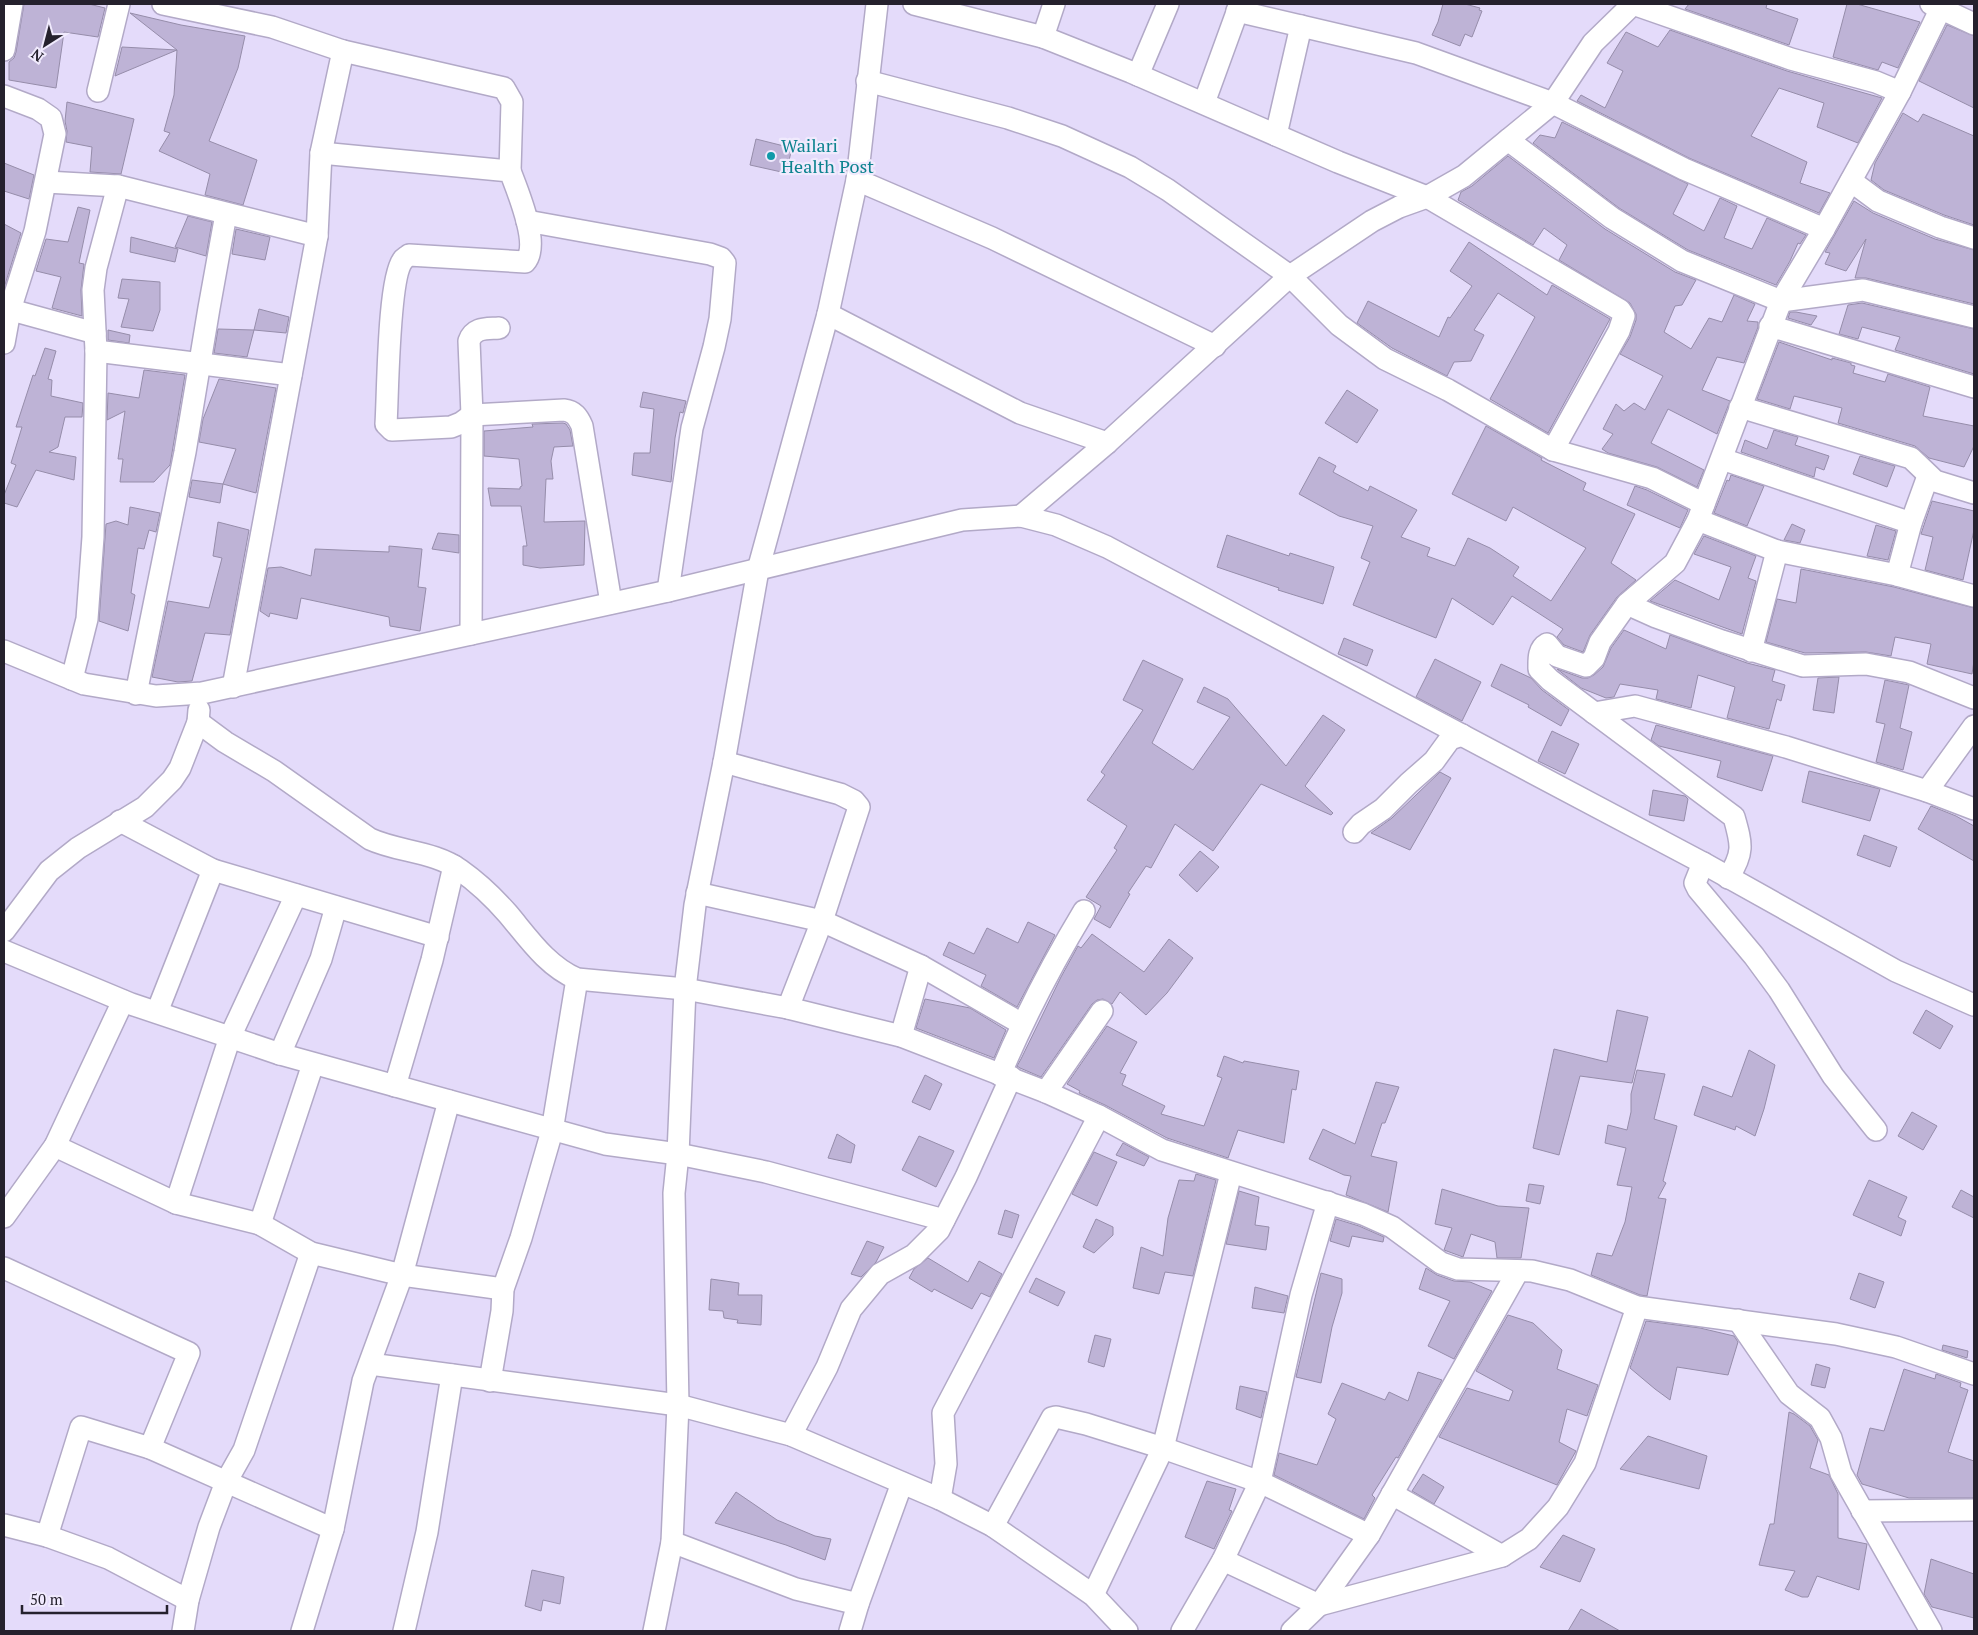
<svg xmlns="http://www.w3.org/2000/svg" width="1978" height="1635" font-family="'PT Serif',serif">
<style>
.building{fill:#beb3d6;stroke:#968daa}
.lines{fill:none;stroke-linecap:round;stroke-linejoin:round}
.minor-casing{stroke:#b2a9c7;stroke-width:24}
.minor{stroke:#fff;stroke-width:21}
.culture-dot{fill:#0f9aa8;stroke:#f0eafd;stroke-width:2}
.labels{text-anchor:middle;stroke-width:4.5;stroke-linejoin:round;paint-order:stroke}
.culture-label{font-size:18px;fill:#0d838f;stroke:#f0eafd;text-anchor:start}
</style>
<rect width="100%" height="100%" fill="#e4dbfa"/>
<g class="building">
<path d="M24,4H89L105,8L98,37L64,32L56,88L9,80V62L14,58L16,52Z"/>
<path d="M1443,4H1465L1480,8L1479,10L1482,11L1472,37L1465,34L1460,46L1432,35L1438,22Z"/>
<path d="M1689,4H1767L1766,8L1798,19L1789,45L1685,9Z"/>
<path d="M1847,4H1857L1920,22L1898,68L1882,62L1878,70L1833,57Z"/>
<path d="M130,13L181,25L245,36L238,68L209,141L257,160L243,205L205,195L210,174L159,151L170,133L164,131L174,95L177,50Z"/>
<path d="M1947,25L1974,36V108L1919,81Z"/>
<path d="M1670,30L1787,71L1882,98L1858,143L1817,127L1824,103L1779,88L1751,136L1807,162L1800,183L1830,193L1819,213L1689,158L1577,101L1581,95L1605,108L1623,71L1607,63L1626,32L1658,47Z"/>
<path d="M122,47L177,50L115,76Z"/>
<path d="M67,102L134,119L121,174L90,172L92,147L66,142L67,131L65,121Z"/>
<path d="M1903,113L1918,122L1923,114L1974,136V225L1944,215L1884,190L1871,180L1875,163Z"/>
<path d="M1562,122L1688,184L1673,214L1704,231L1720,198L1737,206L1724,238L1752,249L1767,218L1806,235L1800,244L1798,243L1790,261L1776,285L1688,250L1619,208L1533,143L1540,135L1555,138Z"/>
<path d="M756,139L792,148L786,173L750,165Z"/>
<path d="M1508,156L1605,229L1675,272L1696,280L1682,305L1675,306L1664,332L1691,349L1709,318L1722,322L1734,295L1755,304L1747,321L1758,322V327L1744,363L1717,357L1702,390L1730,401L1717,434L1668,409L1651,443L1704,470L1697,487L1657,467L1608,453L1602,449L1613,434L1603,429L1616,404L1624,411L1634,403L1645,410L1663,376L1620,354L1630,337L1636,320V314L1630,303L1559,260L1567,245L1544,228L1533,245L1458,200L1461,192L1472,186Z"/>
<path d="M4,163L34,175L29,199L4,191Z"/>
<path d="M1854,201L1873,213L1935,239L1974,250V304L1866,278H1855L1866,239L1846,271L1825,264L1830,253L1825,252Z"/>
<path d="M78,207L90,210L79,263L84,264L81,290L82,316L52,308L61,277L36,271L46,239L68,242Z"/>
<path d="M188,216L212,222L206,256L175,247Z"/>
<path d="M4,224L21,233L4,288Z"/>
<path d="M236,229L270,237L265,260L232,254Z"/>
<path d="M131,237L178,249L175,262L130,252Z"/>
<path d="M1469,242L1547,295L1552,285L1610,319L1548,433L1490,399L1535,317L1498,293L1474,330L1484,335L1471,361L1454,362L1447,376L1392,348L1357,323L1368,301L1439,337L1448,317L1450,318L1472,286L1450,271Z"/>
<path d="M122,279L160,282V310L153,331L121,327L129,299L118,298Z"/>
<path d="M1862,303L1974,329V374L1895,350L1900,337L1862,327L1858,339L1839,334L1848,305Z"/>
<path d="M259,309L289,317L286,333L254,330Z"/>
<path d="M1790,312H1796L1817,316L1811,325L1788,318Z"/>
<path d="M218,329L254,330L247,357L214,353Z"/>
<path d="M108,330L130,335L129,343L108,340Z"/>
<path d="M1779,342L1832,360V358L1851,363V365L1855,366L1853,373L1885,382L1888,374L1930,387L1923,416L1974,426V446L1964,467L1929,458L1915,446L1838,423L1842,408L1794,396L1790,409L1757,399Z"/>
<path d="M45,348L56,351L48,379L52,380L51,396L83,403L82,417H65L58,447L49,452L76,457L74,480L36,470L17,507L4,503V495L16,465L11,463L22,427H16L33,375L35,376Z"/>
<path d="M144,370L185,375L170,465L154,482H120L123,459H118L125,411L107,420L108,393L139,398Z"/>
<path d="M219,379L276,388L256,493L223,484L236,449L199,442L203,419Z"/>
<path d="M1347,390L1378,410L1357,443L1325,423Z"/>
<path d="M643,392L686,401L683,413L680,412L675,438L671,482L632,475L634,453H650L654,409L640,407Z"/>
<path d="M563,423L566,424L570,430L573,446L554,447L551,461L553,479H546L544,522L585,521L584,565L540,568L523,565V546H527L521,506H491L488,488L520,489V487L522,486L519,459L484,456V431L533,427L532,424Z"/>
<path d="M1486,426L1542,458L1541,460L1586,483L1583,490L1635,514L1611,563L1636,580L1617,597L1590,635L1583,652L1564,645L1557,637L1563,629L1512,596L1493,625L1452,598L1436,638L1353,605L1370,562L1361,558L1373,526L1339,516L1299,494L1319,457L1336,466L1333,472L1368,491L1370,486L1417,510L1401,537L1430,548L1427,556L1455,566L1468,538L1490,548L1519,567L1513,576L1551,601L1586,548L1513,507L1506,521L1452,494Z"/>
<path d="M1774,430L1798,437L1795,445L1829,456L1824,470L1816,467L1814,477L1741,452L1745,440L1767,449Z"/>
<path d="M1860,456L1895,466L1887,487L1853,474Z"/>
<path d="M1731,475L1764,486L1747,526L1714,513L1727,480L1729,481Z"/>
<path d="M192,480L223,484L220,503L189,497Z"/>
<path d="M1635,486L1647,490L1688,510L1680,528L1627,505Z"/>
<path d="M1932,501L1974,511V530L1963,580L1925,570L1933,537L1921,534Z"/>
<path d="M130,507L160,513L156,532L149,530L144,549L138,548L131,593L135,595L128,631L99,621L106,524L116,521L128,525Z"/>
<path d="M218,522L249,530L230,635L205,633L192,681L178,682L152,677L168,601L209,608L222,558L213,556Z"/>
<path d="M1792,524L1805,530L1800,543L1784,540Z"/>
<path d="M1876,525L1896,531L1888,560L1867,556Z"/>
<path d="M438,533L459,535V553L432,549Z"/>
<path d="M1227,535L1289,556L1290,553L1334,567L1323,604L1278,590L1279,588L1217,567Z"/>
<path d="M1704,536L1756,556L1748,578L1756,581L1742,634L1650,601L1675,580L1719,600L1731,567L1694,554Z"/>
<path d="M389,546L422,549L418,587L426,588L420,631L390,626L389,617L301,598L297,619L270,613L269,617L260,611L268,568L281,567L311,576L315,549L389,552Z"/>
<path d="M1801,569L1894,587L1974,608V661L1972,674L1927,664L1931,644L1895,637L1891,656L1866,652L1805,653L1766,642L1777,599L1796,603Z"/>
<path d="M1624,630L1666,649L1670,635L1747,663L1775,670L1772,681L1785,685L1781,701L1777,699L1769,729L1727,718L1735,687L1698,675L1691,708L1656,699L1658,690L1620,684L1614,697L1606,698L1581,688L1557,669L1582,678H1588L1594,675L1603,667L1611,648Z"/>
<path d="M1344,638L1373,650L1367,666L1338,654Z"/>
<path d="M1435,659L1481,682L1462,721L1416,697Z"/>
<path d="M1143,660L1183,679L1152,743L1193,770L1230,717L1197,702L1204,687L1228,699L1286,766L1323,715L1345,730L1305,786L1333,813L1331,815L1261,784L1213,851L1175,824L1151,868L1146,866L1128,893L1130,894L1110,928L1094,919L1101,906L1086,897L1117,850L1114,848L1127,826L1087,800L1105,775L1101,772L1143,710L1123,700Z"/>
<path d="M1501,664L1531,678L1542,690L1569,710L1561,726L1528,707L1529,705L1491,686Z"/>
<path d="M1839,677L1834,713L1813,710L1818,678Z"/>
<path d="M1885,680L1909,685L1900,728L1912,732L1903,770L1876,762L1885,724L1876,722Z"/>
<path d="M1656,725L1773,756L1762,791L1717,777L1721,761L1659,746L1651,740Z"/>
<path d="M1552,731L1579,744L1565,774L1538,761Z"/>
<path d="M1809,771L1880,789L1870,821L1802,802Z"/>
<path d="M1440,772L1451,778L1410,850L1371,833L1392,818Z"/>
<path d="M1653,790L1685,796L1688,799L1684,821L1649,815Z"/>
<path d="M1931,806L1956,816L1974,826V861L1918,829Z"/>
<path d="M1864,835L1897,847L1890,867L1857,855Z"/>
<path d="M1200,851L1219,867L1197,892L1179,875Z"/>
<path d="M1028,922L1055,935L1017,1007L981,986L986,975L943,955L949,942L974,954L987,928L1018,943Z"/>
<path d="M1092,934L1144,972L1169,939L1193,958L1167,993L1146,1015L1120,992L1112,1004L1103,999L1097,1000L1092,1004L1041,1077L1020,1068L1017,1066L1021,1059L1061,977L1078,946L1081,948Z"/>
<path d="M925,999L970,1008L1006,1030L994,1058L916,1028Z"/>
<path d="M1617,1010L1648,1017L1632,1083L1580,1076L1559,1155L1533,1148L1554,1049L1607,1062Z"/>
<path d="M1926,1010L1953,1026L1940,1049L1913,1033Z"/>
<path d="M1107,1026L1137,1042L1120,1073L1126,1075L1122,1085L1165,1106L1161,1114L1204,1126L1222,1078L1217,1076L1224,1056L1243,1063L1244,1061L1299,1071L1296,1090L1292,1089L1284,1143L1238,1130L1228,1158L1167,1138L1105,1105L1079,1093L1080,1091L1067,1084Z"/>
<path d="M1749,1050L1775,1065L1764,1109L1755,1136L1736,1126L1735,1130L1694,1115L1703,1086L1732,1097Z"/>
<path d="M1637,1070L1665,1074L1654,1119L1677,1126L1663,1181L1666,1183L1658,1198L1666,1199L1647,1296L1640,1295L1591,1275L1597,1253L1612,1256L1625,1222L1632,1187L1617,1185L1626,1148L1605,1143L1608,1125L1627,1130L1631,1112V1094Z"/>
<path d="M925,1075L942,1084L930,1110L912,1102Z"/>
<path d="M1376,1082L1399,1087L1385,1123H1382L1371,1156L1397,1162L1388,1212L1346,1195L1351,1176L1344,1175L1309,1159L1323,1129L1355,1144Z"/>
<path d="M1912,1112L1937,1126L1923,1150L1898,1136Z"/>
<path d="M837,1134L855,1145L851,1163L828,1158Z"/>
<path d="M919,1136L954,1151L936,1187L902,1170Z"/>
<path d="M1123,1143L1149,1157L1144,1166L1116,1155Z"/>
<path d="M1094,1152L1117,1162L1097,1206L1072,1194Z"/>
<path d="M1196,1174L1216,1180L1193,1276L1165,1272L1159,1294L1133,1288L1141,1247L1163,1256L1168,1218L1179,1180L1194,1181Z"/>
<path d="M1869,1180L1907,1197L1898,1217L1906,1221L1901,1236L1853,1215Z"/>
<path d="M1529,1184L1544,1186L1540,1204L1526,1201Z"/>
<path d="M1442,1189L1498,1206L1529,1208L1521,1258H1497L1495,1242L1471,1234L1463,1257L1444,1250L1452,1228L1435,1224Z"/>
<path d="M1961,1190L1974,1197V1218L1952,1207Z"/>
<path d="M1239,1191L1259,1197L1255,1225L1269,1227L1266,1250L1226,1244Z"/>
<path d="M1005,1210L1019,1215L1012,1238L998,1234Z"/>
<path d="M1096,1219L1113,1227V1235L1094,1253L1083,1247Z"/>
<path d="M1336,1219L1359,1226L1384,1237L1383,1242L1352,1236L1349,1247L1330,1241Z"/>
<path d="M867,1241L884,1247L876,1262L861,1277L851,1274Z"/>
<path d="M928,1258L968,1282L979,1261L1002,1274L990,1297L981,1293L972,1309L934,1289L932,1292L909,1278L914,1269Z"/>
<path d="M1426,1268L1437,1275L1454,1281L1470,1282L1492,1291L1454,1359L1428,1346L1450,1301L1419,1289Z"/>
<path d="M1321,1273L1342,1279V1293L1332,1327L1321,1383L1296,1377Z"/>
<path d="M1859,1273L1884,1282L1875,1308L1850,1299Z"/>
<path d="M1036,1278L1065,1292L1058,1306L1029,1292Z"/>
<path d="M711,1279L739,1283L738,1295H762L761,1325L737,1323L738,1320L724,1318L723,1311L709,1310Z"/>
<path d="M1255,1287L1288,1296L1284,1313L1252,1308Z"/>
<path d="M1508,1315L1533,1323L1562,1350L1557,1369L1598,1385L1587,1416L1567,1409L1559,1442L1576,1451L1557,1485L1439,1437L1467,1388L1509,1401L1513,1391L1476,1371Z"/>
<path d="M1646,1321L1700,1328L1734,1336L1738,1342L1728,1375L1677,1367L1670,1400L1655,1389L1630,1368Z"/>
<path d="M1095,1335L1111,1339L1104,1367L1088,1362Z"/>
<path d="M1943,1345L1968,1351L1967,1358L1942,1350Z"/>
<path d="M1816,1364L1830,1368L1825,1388L1811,1385Z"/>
<path d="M1904,1369L1935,1379L1936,1374L1961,1383L1960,1387L1968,1390L1948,1452L1974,1461V1498H1909L1862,1484L1857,1475L1870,1428L1884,1431Z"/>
<path d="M1418,1372L1442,1380L1398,1458L1396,1457L1372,1495L1375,1498L1364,1519L1274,1475L1279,1453L1317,1465L1336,1419L1328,1414L1342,1383L1385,1400L1389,1392L1408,1401Z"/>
<path d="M1240,1386L1267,1392L1261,1418L1236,1409Z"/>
<path d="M1789,1412L1794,1414L1810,1426L1818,1440L1810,1468L1829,1475L1838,1494V1538L1867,1544L1859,1590L1817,1576L1808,1597H1802L1785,1590L1795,1571L1759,1565L1770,1524H1774Z"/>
<path d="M1648,1436L1707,1456L1699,1489L1620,1469Z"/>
<path d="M1423,1474L1444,1487L1434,1504L1412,1491Z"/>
<path d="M1207,1481L1236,1489L1229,1510L1232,1511L1214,1549L1185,1537Z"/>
<path d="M736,1492L777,1520L815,1536L831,1539L825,1560L786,1545L715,1523Z"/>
<path d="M1563,1535L1595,1549L1580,1582L1540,1567Z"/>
<path d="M1931,1559L1974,1574V1618L1932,1607L1924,1594Z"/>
<path d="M532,1570L564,1577L560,1604L543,1600L541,1611L525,1606Z"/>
<path d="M1581,1609L1620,1631H1568Z"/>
</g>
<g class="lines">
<g class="minor-casing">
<g id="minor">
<path d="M163,4L272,27L343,51L504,88L512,102L510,171"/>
<path d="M914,4L1043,37L1131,72L1338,162L1427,197L1620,310L1624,316L1619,331L1553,450"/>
<path d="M1633,4L1791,59L1876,82L1900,92"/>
<path d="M1931,4L1974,24"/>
<path d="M1237,11L1416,53L1553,103L1684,169L1824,229"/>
<path d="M1043,37L1054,4"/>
<path d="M4,50L12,4"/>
<path d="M1138,75L1168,4"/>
<path d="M867,81L1008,118L1062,136L1130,167L1168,190L1290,276L1339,325L1385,359L1448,390L1553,450L1652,478L1704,504"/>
<path d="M98,91L119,4"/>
<path d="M4,96L38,109L51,118L55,134L35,231L10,310L4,343"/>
<path d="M1204,103L1240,4"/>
<path d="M1276,135L1301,26"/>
<path d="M1508,140L1612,218L1682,261L1781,301L1863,290L1974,317"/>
<path d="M321,153L510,171C517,190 541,245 525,262L409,255C407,257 404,258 403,260C388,278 388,395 386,424L392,430L451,427L461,423L472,415L564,410C574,411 578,417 582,426L611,603"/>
<path d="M857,180L992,238L1215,346"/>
<path d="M1851,181L1878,201L1940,227L1974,238"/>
<path d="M46,182L118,186L317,236"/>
<path d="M527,221L710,254L721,258L725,263L720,319L714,347L692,428L668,591"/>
<path d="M4,308L95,333"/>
<path d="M828,314L1020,413L1107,443"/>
<path d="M1770,326L1974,387"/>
<path d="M96,351L291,375"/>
<path d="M1740,407L1911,458L1935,481L1974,493"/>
<path d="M1722,459L1911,523"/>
<path d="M1021,516L1107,443L1290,276L1372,221L1399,207L1427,197L1464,176L1553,103L1593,43L1633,4"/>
<path d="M1698,520L1777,551L1897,575L1974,596"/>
<path d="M1897,575L1911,523L1928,476"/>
<path d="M1627,604L1656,617L1722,641L1803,666L1866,664L1909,672L1974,698"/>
<path d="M471,634L472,415L469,341C474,327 486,329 499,328"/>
<path d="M4,651L84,684L156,696L202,693L668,591L962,520L1021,516L1056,525L1107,547L1703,863L1896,971L1974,1005"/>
<path d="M1751,651L1777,551"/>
<path d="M72,679L87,619L93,537L96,351L93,290L96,268L118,186"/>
<path d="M233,687L317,236L321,153L343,51"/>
<path d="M136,694L185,452L209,308L226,214"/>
<path d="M1594,713L1635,706L1786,747L1927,791L1974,809"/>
<path d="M198,722L225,742L274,771L370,839C398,852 434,851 460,870C477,882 494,898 508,914C529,939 547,966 577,979L685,989L788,1008L901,1036L1046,1092L1099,1116L1162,1150L1363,1214L1392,1227L1441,1263L1458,1269L1532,1271L1570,1280L1637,1307L1836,1334L1896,1347L1974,1374"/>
<path d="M724,762L840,794L854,801L859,807L822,921L788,1008"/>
<path d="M1927,791L1974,726"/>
<path d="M120,821L213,870L438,937"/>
<path d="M1354,832L1361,824L1383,809L1409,783L1434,761L1450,739L1462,735"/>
<path d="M1703,863L1695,883L1698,889L1754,956L1779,990L1833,1076L1876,1130"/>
<path d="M1728,878C1744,853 1742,845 1734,817L1550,680L1539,669C1539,660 1538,649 1547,644L1557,656L1586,666L1594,658L1600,642L1627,604L1675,563L1698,520L1781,301L1824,229L1900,92L1943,4"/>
<path d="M697,893L822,921L921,966L1022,1024"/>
<path d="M4,931L49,871L78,848L145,807L172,780L180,768L198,722L199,710"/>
<path d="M4,951L131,1004L280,1054L605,1144L678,1154L766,1172L944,1220"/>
<path d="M157,1012L213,870"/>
<path d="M901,1036L921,966"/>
<path d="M280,1054L321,959L336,907"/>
<path d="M1000,1075C1024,1018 1052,964 1084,911"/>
<path d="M395,1086L432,960L454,866"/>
<path d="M1046,1092L1102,1011"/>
<path d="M55,1146L176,1203L260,1224L311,1253L402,1275L503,1289"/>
<path d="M176,1203L230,1037L296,895"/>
<path d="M4,1217L55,1146L123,1001"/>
<path d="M260,1224L313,1064"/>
<path d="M4,1268L189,1353L150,1448"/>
<path d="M1738,1320L1789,1394L1820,1418L1831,1438L1841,1473L1931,1631"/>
<path d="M370,1364L678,1405L791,1435L940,1499L993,1526L1093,1595L1127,1631"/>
<path d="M490,1381L502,1311L503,1289L521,1238L552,1131L577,979"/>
<path d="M791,1435L827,1367L851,1309L880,1274L914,1255L939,1230L966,1177L1011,1077"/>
<path d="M1392,1494L1502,1556"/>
<path d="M940,1499L946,1464L943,1413L1099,1116"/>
<path d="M1862,1511L1974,1510"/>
<path d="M4,1525L47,1536L108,1558L188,1600"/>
<path d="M993,1526L1052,1418L1056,1417L1086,1424L1163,1448L1260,1482L1369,1535"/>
<path d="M47,1536L81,1427L150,1448L333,1529"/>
<path d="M672,1542L796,1589L858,1604"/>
<path d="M1223,1560L1319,1605L1502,1556L1529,1539L1558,1507L1585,1463L1637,1307"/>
<path d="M1093,1595L1163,1448L1231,1173"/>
<path d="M183,1631L188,1600L209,1527L226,1482L244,1450L311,1253"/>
<path d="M302,1631L333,1529L363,1381L402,1275L449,1101"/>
<path d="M404,1631L427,1532L452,1375"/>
<path d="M654,1631L672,1542L678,1405L674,1193L678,1154L685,989L695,905L724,762L758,570L828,314L857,180L877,4"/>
<path d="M850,1631L858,1604L902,1483"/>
<path d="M1182,1631L1223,1560L1260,1482L1301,1295L1328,1202"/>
<path d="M1292,1631L1319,1605L1369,1535L1518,1271"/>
</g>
</g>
<use href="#minor" class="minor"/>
</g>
<circle class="culture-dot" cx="771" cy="156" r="5"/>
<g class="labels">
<g class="culture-label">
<text x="781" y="152">Wailari<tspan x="781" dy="21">Health Post</tspan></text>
</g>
</g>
<rect width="1978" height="1635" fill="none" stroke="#25212d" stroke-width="10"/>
<g transform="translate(45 45) rotate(216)" stroke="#f0eafd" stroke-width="4" paint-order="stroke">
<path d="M0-4L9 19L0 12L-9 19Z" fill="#25212d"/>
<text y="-8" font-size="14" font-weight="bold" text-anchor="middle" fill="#25212d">N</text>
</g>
<path d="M22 1605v8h145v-8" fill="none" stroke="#25212d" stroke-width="2.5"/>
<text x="30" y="1605" font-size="15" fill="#25212d" stroke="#f0eafd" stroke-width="4" paint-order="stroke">50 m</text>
</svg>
